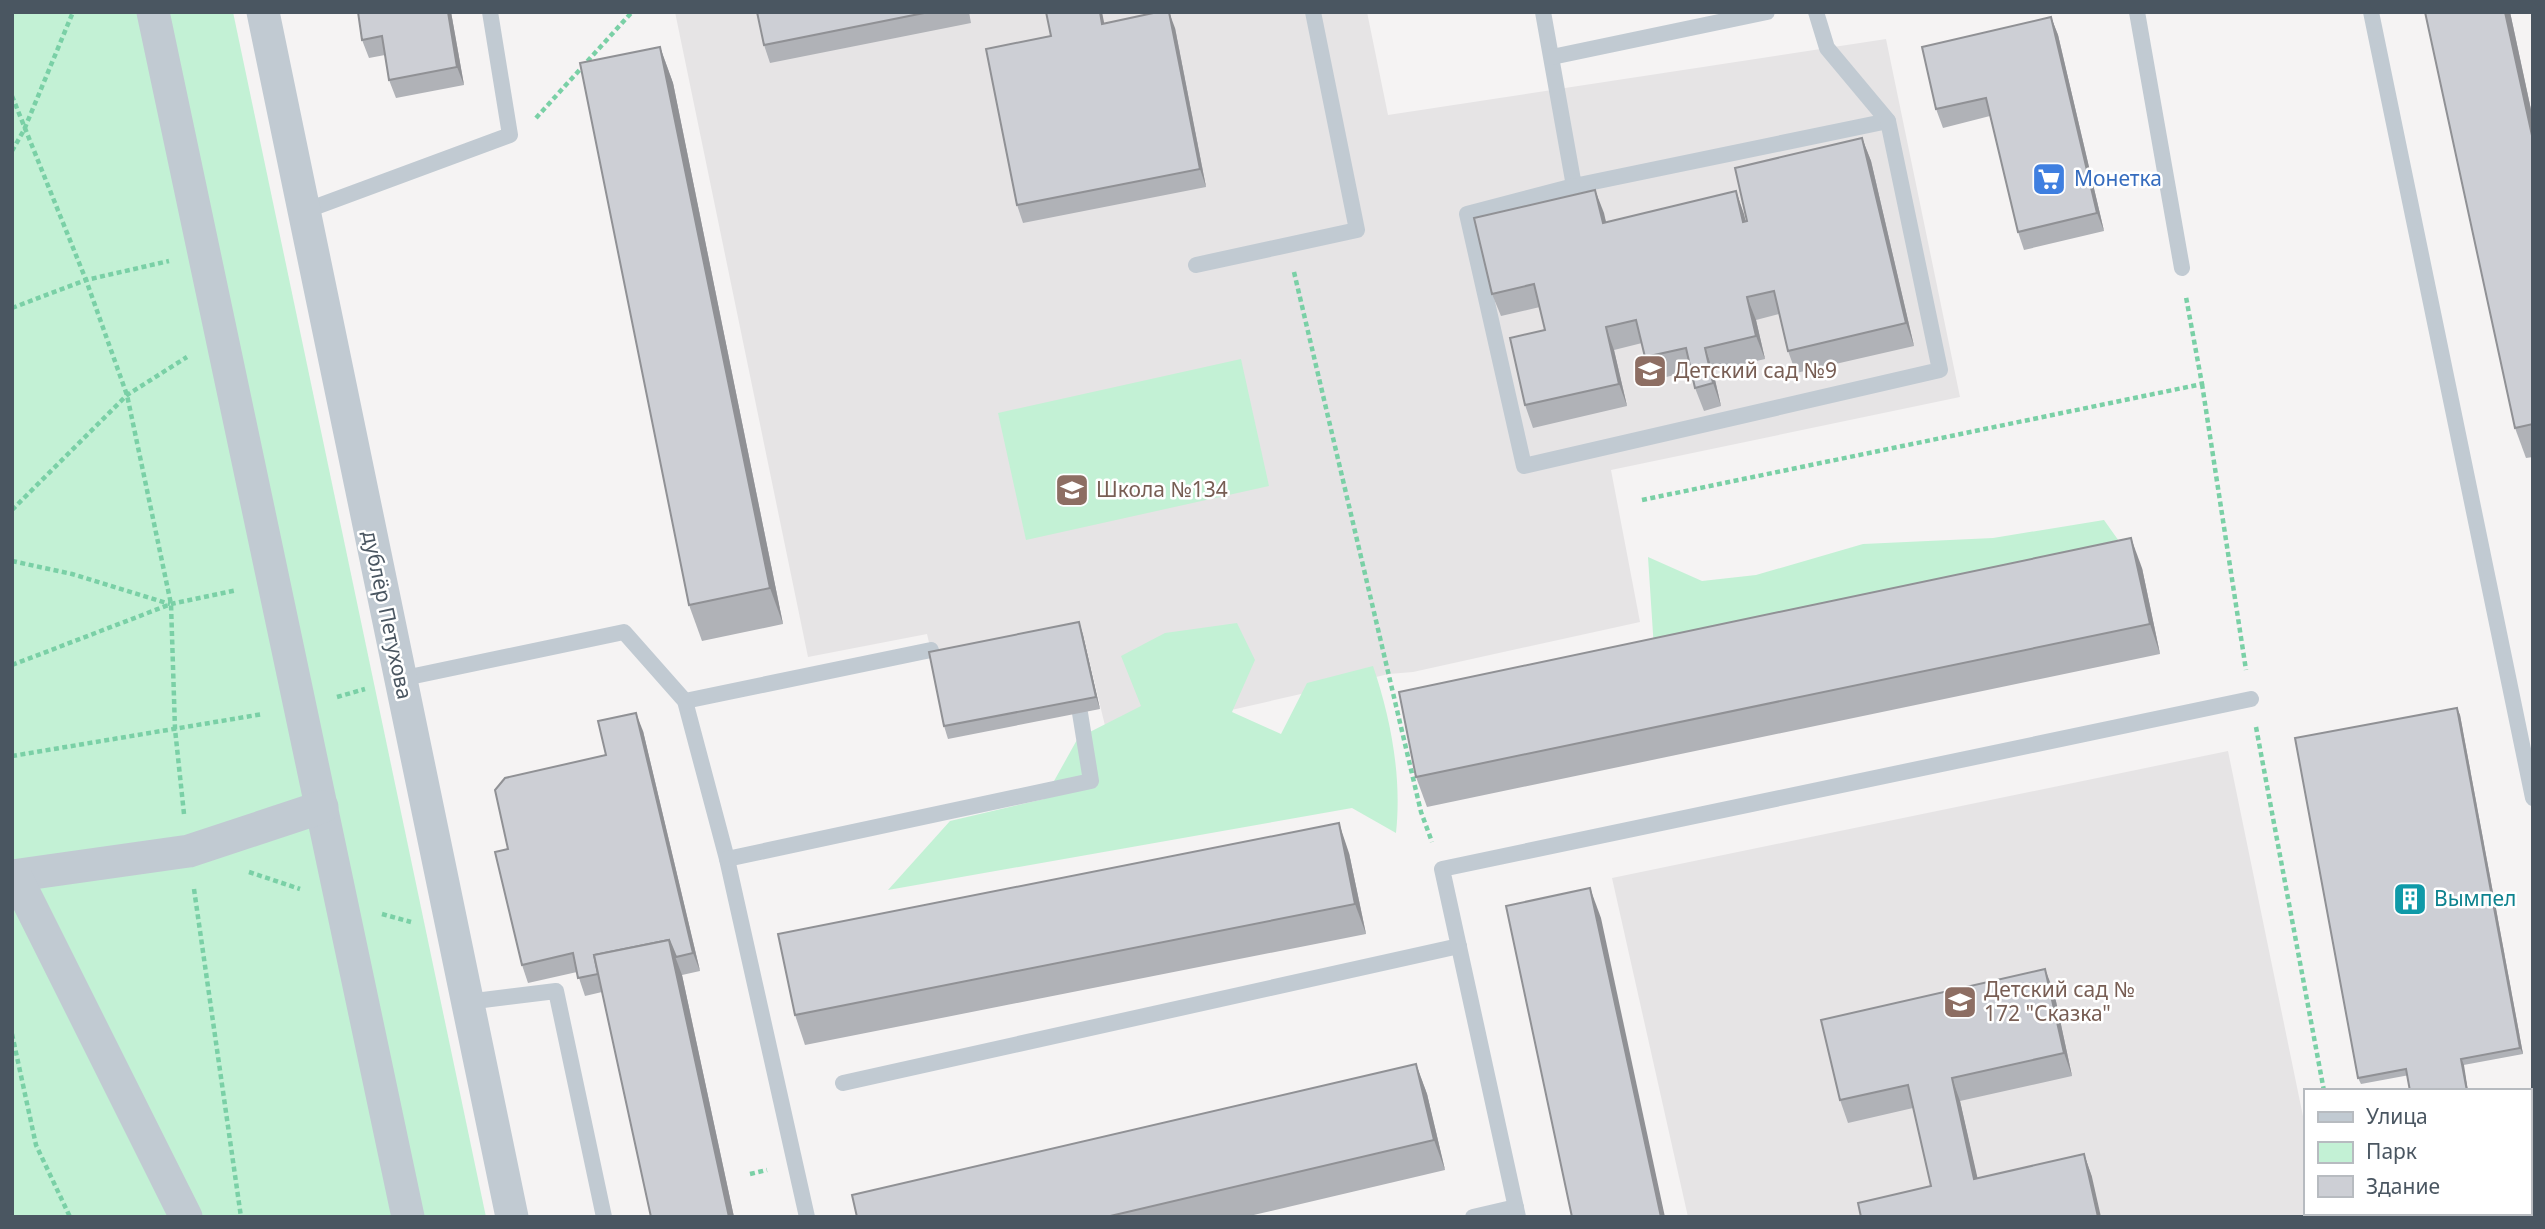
<svg xmlns="http://www.w3.org/2000/svg" width="2545" height="1229" font-family="'Noto Sans',sans-serif">
<style>
.education{fill:#e6e4e5}
.green{fill:#c3f1d5}
.lines{fill:none;stroke-linecap:round;stroke-linejoin:round}
.path{stroke:#7ad0a6;stroke-width:4.5;stroke-dasharray:5 3.5;stroke-linecap:butt}
.lane{stroke:#c1cad2;stroke-width:16}
.street{stroke:#c1cad2;stroke-width:33}
.wall{fill:#b0b2b7}
.shaded-wall{fill:#909195}
.building{fill:#cdcfd5;stroke:#909195;stroke-width:2}
.labels{text-anchor:middle;stroke-width:5;stroke-linejoin:round;paint-order:stroke}
.shop-label{font-size:21px;fill:#366cbe;stroke:#fff;text-anchor:start}
.education-label{font-size:21px;fill:#785e54;stroke:#fff;text-anchor:start}
.street-label{font-size:21px;fill:#4a5661;stroke:#fff}
.culture-label{font-size:21px;fill:#0d838f;stroke:#fff;text-anchor:start}
</style>
<rect width="100%" height="100%" fill="#f5f3f3"/>
<g class="education">
<path d="M675,12H1367L1388,115L1886,39L1960,397L1611,470L1640,622L1413,672L1389,674L1108,738L1083,635L934,664L927,634L808,657Z"/>
<path d="M2228,751L2305,1126V1213H2323L2324,1217H1688L1612,878Z"/>
</g>
<g class="green">
<path d="M12,12H233L486,1217H12Z"/>
<path d="M1241,359L1269,486L1026,540L998,413Z"/>
<path d="M2104,520L2126,551L1654,649L1648,557L1702,581L1756,575L1863,544L1993,538Z"/>
<path d="M1237,623L1255,660L1232,712L1281,734L1307,683L1373,666C1391,719 1402,777 1396,833L1352,808L888,890L950,821L1044,799L1078,738L1141,706L1121,656L1165,633Z"/>
<path d="M2404,1213H2494V1217H2405Z"/>
</g>
<g class="lines">
<g class="path">
<path d="M12,96L86,280L127,395L171,604L175,729L184,814"/>
<path d="M536,118L632,12"/>
<path d="M12,151L24,130L73,12"/>
<path d="M1294,272L1421,812L1432,842"/>
<path d="M12,308L86,280L169,261"/>
<path d="M2202,384L2246,670"/>
<path d="M1642,500L2202,384L2186,297"/>
<path d="M12,510L127,395L187,357"/>
<path d="M12,561L72,574L170,604"/>
<path d="M12,665L171,604L237,590"/>
<path d="M337,697L365,689"/>
<path d="M2256,727L2324,1091"/>
<path d="M12,756L263,714"/>
<path d="M249,872L300,889"/>
<path d="M194,889L241,1217"/>
<path d="M382,914L411,922"/>
<path d="M12,1034L36,1145L70,1217"/>
<path d="M750,1174L767,1170"/>
<path d="M2350,1213L2351,1217"/>
</g>
<g class="lane">
<path d="M1543,12L1574,186L1888,121L1827,48L1816,12"/>
<path d="M2137,12L2182,268"/>
<path d="M2371,12L2533,798"/>
<path d="M1552,57L1767,12"/>
<path d="M1574,186L1467,214L1524,466L1940,370L1888,121"/>
<path d="M302,212L510,135L490,12"/>
<path d="M1196,265L1357,230L1313,12"/>
<path d="M400,679L624,632L685,701L727,859L807,1217"/>
<path d="M685,701L931,650"/>
<path d="M727,859L1091,781L1080,713"/>
<path d="M467,1002L556,991L604,1217"/>
<path d="M843,1083L1459,946"/>
<path d="M1473,1217L1516,1207"/>
<path d="M1518,1217L1442,869L2251,699"/>
</g>
<g class="street">
<path d="M153,12L408,1217"/>
<path d="M263,12L512,1217"/>
<path d="M12,876L189,851L322,807"/>
<path d="M16,877L186,1217"/>
</g>
</g>
<g class="wall">
<path d="M358,12H451L464,85L396,98L389,80L385,55L369,58L362,40Z"/>
<path d="M757,12H969L971,23L770,63L764,45Z"/>
<path d="M2425,12H2510L2533,119V457L2526,458L2515,428Z"/>
<path d="M2051,17L2058,35L2104,231L2024,250L2018,232L1990,116L1943,128L1936,109Z"/>
<path d="M1105,23L1175,28L1206,187L1023,223L1017,205L1051,36Z"/>
<path d="M660,47L673,83L783,624L702,641L689,605Z"/>
<path d="M1862,138L1871,161L1914,346L1796,373L1788,351L1779,314L1756,320L1765,359L1713,371L1721,406L1704,411L1695,388L1691,371L1654,380L1645,357L1642,343L1614,350L1627,406L1533,428L1525,405L1545,330L1540,307L1501,316L1492,294L1595,190L1606,222L1736,191L1746,222Z"/>
<path d="M2142,568L2160,654L1427,807L1416,777Z"/>
<path d="M1079,622L1083,635L1100,709L948,739L944,726Z"/>
<path d="M2457,708L2460,715L2523,1054L2361,1084L2358,1078Z"/>
<path d="M643,731L700,971L682,975L734,1217H651L602,992L585,996L577,972L528,983L522,965L508,849Z"/>
<path d="M1349,853L1366,934L805,1045L795,1015Z"/>
<path d="M2054,992L2072,1076L1960,1101L1977,1178L2084,1154L2092,1177L1931,1186L1913,1108L1848,1123L1840,1100Z"/>
<path d="M1416,1064L1427,1094L1445,1170L1245,1217H857Z"/>
</g>
<g class="shaded-wall">
<path d="M448,12H451L464,85L457,67Z"/>
<path d="M1100,12H1102L1108,42L1102,24Z"/>
<path d="M1169,12L1175,28L1206,187L1200,169Z"/>
<path d="M2505,12H2510L2533,119V140Z"/>
<path d="M2051,17L2058,35L2104,231L2097,213Z"/>
<path d="M660,47L673,83L783,624L770,588Z"/>
<path d="M1862,138L1871,161L1914,346L1906,323Z"/>
<path d="M1595,190L1604,213L1611,245L1603,223Z"/>
<path d="M1736,191L1744,214L1751,245L1743,222Z"/>
<path d="M1747,297L1756,320L1765,359L1756,336Z"/>
<path d="M1606,327L1614,350L1627,406L1619,384Z"/>
<path d="M1705,348L1713,371L1721,406L1713,383Z"/>
<path d="M2131,538L2142,568L2160,654L2150,624Z"/>
<path d="M1079,622L1083,635L1100,709L1096,697Z"/>
<path d="M2457,708L2460,715L2523,1054L2520,1048Z"/>
<path d="M636,713L643,731L700,971L693,953Z"/>
<path d="M1339,823L1349,853L1366,934L1355,904Z"/>
<path d="M1590,888L1601,918L1665,1217H1661Z"/>
<path d="M669,940L682,975L734,1217H729Z"/>
<path d="M2045,969L2054,992L2072,1076L2064,1053Z"/>
<path d="M2461,1059L2464,1065L2468,1091H2467Z"/>
<path d="M1416,1064L1427,1094L1445,1170L1434,1140Z"/>
<path d="M1952,1078L1960,1101L1983,1202L1974,1179Z"/>
<path d="M2084,1154L2092,1177L2101,1217H2098Z"/>
</g>
<g class="building">
<path d="M358,12H448L457,67L389,80L382,36L362,40Z"/>
<path d="M757,12H929L764,45Z"/>
<path d="M1046,12H1100L1102,24L1158,12H1169L1200,169L1017,205L986,49L1051,36Z"/>
<path d="M2425,12H2505L2533,140V424L2515,428Z"/>
<path d="M2051,17L2097,213L2018,232L1986,98L1936,109L1922,47Z"/>
<path d="M660,47L770,588L689,605L580,63Z"/>
<path d="M1862,138L1906,323L1788,351L1774,291L1747,297L1756,336L1705,348L1713,383L1695,388L1686,348L1645,357L1636,320L1606,327L1619,384L1525,405L1510,338L1545,330L1534,284L1492,294L1474,218L1595,190L1603,223L1736,191L1743,222L1747,221L1735,168Z"/>
<path d="M2131,538L2150,624L1416,777L1399,692Z"/>
<path d="M1079,622L1096,697L944,726L929,652Z"/>
<path d="M2457,708L2520,1048L2461,1059L2467,1091H2410L2406,1069L2358,1078L2295,738Z"/>
<path d="M636,713L693,953L676,957L669,940L594,955L598,974L578,978L573,953L522,965L495,852L508,849L495,790L505,778L606,755L598,721Z"/>
<path d="M1339,823L1355,904L795,1015L778,934Z"/>
<path d="M1590,888L1661,1217H1572L1506,906Z"/>
<path d="M669,940L729,1217H651L594,955Z"/>
<path d="M2045,969L2064,1053L1952,1078L1974,1179L2084,1154L2098,1217H1861L1858,1203L1931,1186L1908,1085L1840,1100L1821,1020Z"/>
<path d="M1416,1064L1434,1140L1106,1217H857L852,1195Z"/>
</g>
<defs>
<g id="supermarket-square" transform="scale(1.75)"><rect x="-9" y="-9" width="18" height="18" rx="4" fill="#3f7fe0" stroke="#fff"/><path d="M-6-5.5h2.5l.6 2H6L4.5 2H-2.5L-4.4-4H-6ZM-1.5 3.2a1.3 1.3 0 1 0 .1 0ZM3 3.2a1.3 1.3 0 1 0 .1 0Z" fill="#fff"/></g>
<g id="school-square" transform="scale(1.75)"><rect x="-9" y="-9" width="18" height="18" rx="4" fill="#8d6e63" stroke="#fff"/><path d="M0-5L7-2L0 1L-7-2ZM-4 1L0 2.5L4 1V4Q0 6-4 4Z" fill="#fff"/></g>
<g id="building-square" transform="scale(1.75)"><rect x="-9" y="-9" width="18" height="18" rx="4" fill="#0f9aa8" stroke="#fff"/><path d="M-4-6H4V6H1V3H-1V6H-4ZM-2.5-4.3h1.7v1.8h-1.7ZM.8-4.3h1.7v1.8H.8ZM-2.5-1h1.7V.8h-1.7ZM.8-1h1.7V.8H.8Z" fill="#fff"/></g>
</defs>
<g fill-rule="evenodd">
<use href="#supermarket-square" x="2049" y="179"/>
<use href="#school-square" x="1650" y="371"/>
<use href="#school-square" x="1072" y="490"/>
<use href="#building-square" x="2410" y="899"/>
<use href="#school-square" x="1960" y="1002"/>
</g>
<g class="labels">
<g class="shop-label">
<text x="2074" y="186">Монетка</text>
</g>
<g class="education-label">
<text x="1674" y="378">Детский сад №9</text>
<text x="1096" y="497">Школа №134</text>
<text x="1984" y="997">Детский сад №<tspan x="1984" dy="24">172 "Сказка"</tspan></text>
</g>
<g class="street-label">
<text transform="translate(387 615) rotate(78)" y="7">дублёр Петухова</text>
</g>
<g class="culture-label">
<text x="2434" y="906">Вымпел</text>
</g>
</g>
<rect width="2545" height="1229" fill="none" stroke="#4a5661" stroke-width="28"/>
<rect x="2304" y="1089" width="228" height="126" fill="#ffffff" stroke="#b7bbc0" stroke-width="2"/>
<rect x="2318" y="1112" width="35" height="10" fill="#c1cad2" stroke="#b7bbc0" stroke-width="2"/>
<text x="2366" y="1124" font-size="21" fill="#4a5661">Улица</text>
<rect x="2318" y="1142" width="35" height="21" fill="#c3f1d5" stroke="#b7bbc0" stroke-width="2"/>
<text x="2366" y="1159" font-size="21" fill="#4a5661">Парк</text>
<rect x="2318" y="1176" width="35" height="21" fill="#cdcfd5" stroke="#b7bbc0" stroke-width="2"/>
<text x="2366" y="1194" font-size="21" fill="#4a5661">Здание</text>
</svg>
